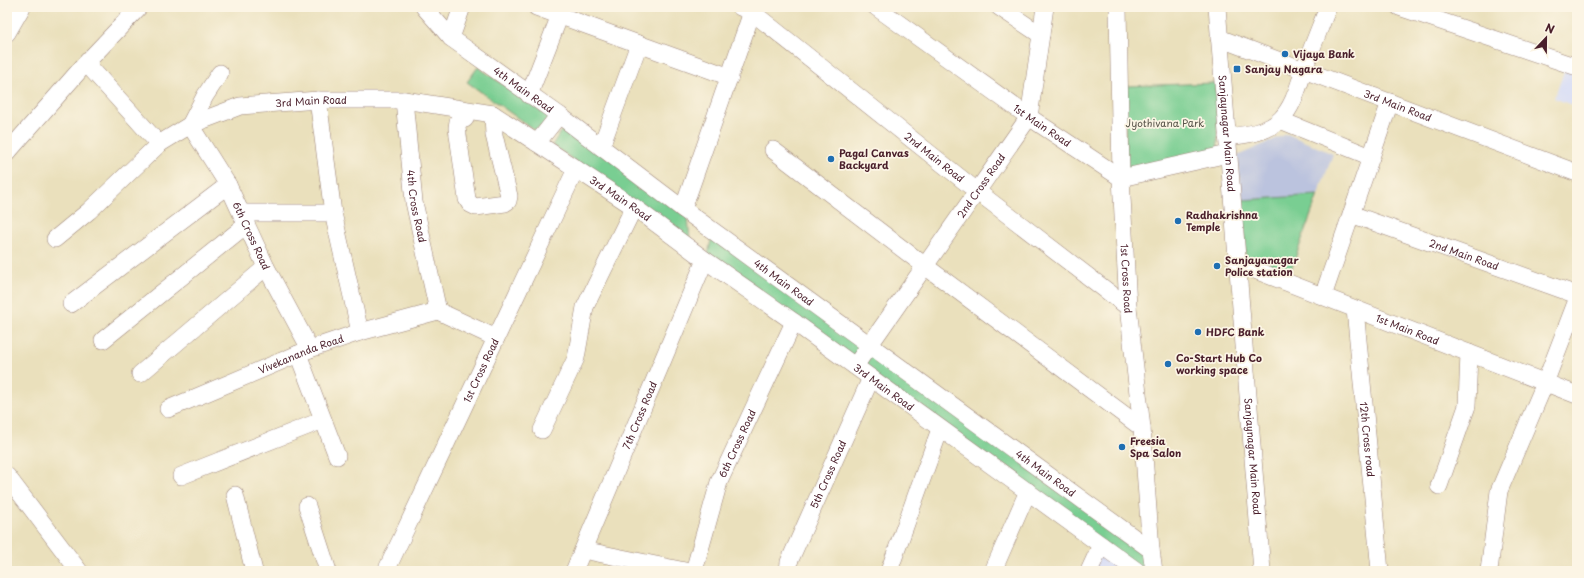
<svg xmlns="http://www.w3.org/2000/svg" width="1584" height="578" font-family="'Playpen Sans',sans-serif">
<style>
.built{fill:#d1d9f9}
.industrial{fill:#bbc3de}
.green{fill:#79ce92;stroke:#62765e}
.lines{fill:none;stroke-linecap:round;stroke-linejoin:round}
.minor-casing{stroke:#9a8074;stroke-width:18}
.minor{stroke:#fff;stroke-width:17}
.poi-dot{fill:#1f6fb2;stroke:#fcf5e5;stroke-width:1.5}
.labels{text-anchor:middle;stroke-width:3.5;stroke-linejoin:round;paint-order:stroke}
.poi-label{font-size:10px;font-weight:bold;fill:#4a1f2b;stroke:#fcf5e5;text-anchor:start}
.street-label{font-size:10px;fill:#4a1f2b;stroke:#fcf5e5}
.park-label{font-size:10px;fill:#58544a;stroke:#fcf5e5}
</style>
<rect width="100%" height="100%" fill="#fcf5e5"/>
<filter id="ink" filterUnits="userSpaceOnUse"><feTurbulence type="fractalNoise" baseFrequency=".025" numOctaves="2"/><feDisplacementMap in="SourceGraphic" scale="8" xChannelSelector="R" yChannelSelector="G"/><feConvolveMatrix kernelMatrix="1 2 1 2 8 2 1 2 1" color-interpolation-filters="sRGB"/></filter>
<filter id="wash" filterUnits="userSpaceOnUse"><feTurbulence type="fractalNoise" baseFrequency=".012" numOctaves="4" result="noise"/><feDisplacementMap in="SourceGraphic" scale="16" xChannelSelector="R" yChannelSelector="G"/><feGaussianBlur stdDeviation="0.9" result="paint"/><feColorMatrix in="noise" values="0 0 0 0 0 0 0 0 0 0 0 0 0 0 0 0 0 1.4 0 .05"/><feComposite in="paint" operator="in"/></filter>
<g filter="url(#wash)">
<rect width="100%" height="100%" fill="#eae0bc"/>
<g class="built">
<path d="M1566,67L1577,71V107L1554,98Z"/>
<path d="M1100,553L1126,571H1092Z"/>
</g>
<path class="industrial" d="M1287,134L1333,154L1318,195L1242,200L1237,156Z"/>
<g class="green">
<path d="M478,67L550,118L536,131L467,82Z"/>
<path d="M1216,83L1218,151L1125,170L1126,86Z"/>
<path d="M565,125L688,218L690,241L552,145Z"/>
<path d="M1318,195L1288,278L1246,262L1242,200Z"/>
<path d="M712,235L1146,552L1151,571H1142L708,255Z"/>
</g>
</g>
<g filter="url(#ink)">
<g class="lines">
<g class="minor-casing">
<g id="minor">
<path id="s1" d="M424,7L451,38L559,115L683,209L1151,550"/>
<path d="M536,7L730,77"/>
<path id="s2" d="M740,7L752,12L978,192L1128,307"/>
<path id="s3" d="M876,7L1029,117L1121,178L1228,154"/>
<path d="M999,7L1041,35"/>
<path id="s4" d="M1118,7L1121,178L1128,307L1142,428L1151,550L1154,571"/>
<path id="s5" d="M1217,7L1262,571"/>
<path d="M1399,7L1577,67"/>
<path d="M7,33L22,7"/>
<path d="M451,38L462,7"/>
<path id="s6" d="M1219,38L1577,173"/>
<path d="M86,63L159,144"/>
<path id="s7" d="M220,73L205,96L190,125L228,185L266,267L310,349"/>
<path d="M529,95L560,15"/>
<path d="M318,100L333,213L360,332"/>
<path id="s8" d="M404,100L414,202L438,311"/>
<path d="M466,110L465,119H461L458,121L457,128L467,199L470,204L476,207L505,203L508,201L509,196L494,135L493,114"/>
<path d="M1280,120L1371,157"/>
<path d="M1227,137C1244,135 1268,133 1281,119C1294,105 1298,87 1304,70C1311,49 1320,28 1328,7"/>
<path d="M537,143L559,115"/>
<path d="M601,147L639,44"/>
<path d="M773,150L925,266L1142,428"/>
<path d="M7,153L86,63L139,7"/>
<path d="M683,209L752,12"/>
<path d="M242,213H333"/>
<path id="s9" d="M1351,214L1577,295"/>
<path id="s10" d="M55,239L89,211L159,144L190,125L240,106L318,100H404L493,114L634,207L705,260L794,322L1137,571"/>
<path id="s11" d="M1237,263L1577,395"/>
<path d="M1323,296L1390,102"/>
<path d="M71,304L228,185"/>
<path id="s12" d="M1355,309L1380,571"/>
<path d="M438,311L496,338"/>
<path d="M103,340L246,225"/>
<path d="M298,354L337,456"/>
<path id="s13" d="M855,366L1029,117L1045,7"/>
<path d="M140,374L266,267"/>
<path id="s14" d="M168,409L310,349L360,332L438,311"/>
<path d="M542,430L576,358L585,307L634,207"/>
<path d="M7,476L79,571"/>
<path d="M181,476L323,420"/>
<path d="M1439,486L1467,406L1469,353"/>
<path d="M235,495L254,571"/>
<path d="M307,506L328,571"/>
<path d="M583,550L685,571"/>
<path id="s15" d="M386,571L576,169"/>
<path id="s16" d="M574,571L705,260"/>
<path id="s17" d="M694,571L719,482L794,322"/>
<path id="s18" d="M788,571L789,562L871,378"/>
<path d="M889,571L940,429"/>
<path d="M993,571L1028,491"/>
<path d="M1089,571L1101,545"/>
<path d="M1489,571L1499,491L1545,383L1577,300"/>
</g>
</g>
<use href="#minor" class="minor"/>
</g>
</g>
<g class="poi-dot">
<circle cx="1285" cy="54" r="4"/>
<rect x="1233" y="65" width="8" height="8" rx="2"/>
<circle cx="831" cy="159" r="4"/>
<circle cx="1178" cy="221" r="4"/>
<circle cx="1217" cy="266" r="4"/>
<circle cx="1198" cy="332" r="4"/>
<circle cx="1168" cy="364" r="4"/>
<circle cx="1122" cy="447" r="4"/>
</g>
<g class="labels">
<g class="poi-label">
<text x="1293" y="58">Vijaya Bank</text>
<text x="1245" y="73">Sanjay Nagara</text>
<text x="839" y="157">Pagal Canvas<tspan x="839" dy="12">Backyard</tspan></text>
<text x="1186" y="219">Radhakrishna<tspan x="1186" dy="12">Temple</tspan></text>
<text x="1225" y="264">Sanjayanagar<tspan x="1225" dy="12">Police station</tspan></text>
<text x="1206" y="336">HDFC Bank</text>
<text x="1176" y="362">Co-Start Hub Co<tspan x="1176" dy="12">working space</tspan></text>
<text x="1130" y="445">Freesia<tspan x="1130" dy="12">Spa Salon</tspan></text>
</g>
<g class="street-label">
<text dy="4" stroke="none"><textPath href="#s1" startOffset="130">4th Main Road</textPath></text>
<text dy="4" stroke="none"><textPath href="#s10" startOffset="302">3rd Main Road</textPath></text>
<text dy="4" stroke="none"><textPath href="#s6" startOffset="191">3rd Main Road</textPath></text>
<text dy="4" stroke="none"><textPath href="#s3" startOffset="204">1st Main Road</textPath></text>
<text dy="4" stroke="none"><textPath href="#s5" startOffset="127">Sanjaynagar Main Road</textPath></text>
<text dy="4" stroke="none"><textPath href="#s2" startOffset="246">2nd Main Road</textPath></text>
<text dy="4" stroke="none"><textPath href="#s13" startOffset="220">2nd Cross Road</textPath></text>
<text dy="4" stroke="none"><textPath href="#s10" startOffset="638">3rd Main Road</textPath></text>
<text dy="4" stroke="none"><textPath href="#s8" startOffset="107">4th Cross Road</textPath></text>
<text dy="4" stroke="none"><textPath href="#s7" startOffset="187">6th Cross Road</textPath></text>
<text dy="4" stroke="none"><textPath href="#s9" startOffset="120">2nd Main Road</textPath></text>
<text dy="4" stroke="none"><textPath href="#s4" startOffset="272">1st Cross Road</textPath></text>
<text dy="4" stroke="none"><textPath href="#s1" startOffset="454">4th Main Road</textPath></text>
<text dy="4" stroke="none"><textPath href="#s11" startOffset="183">1st Main Road</textPath></text>
<text dy="4" stroke="none"><textPath href="#s14" startOffset="144">Vivekananda Road</textPath></text>
<text dy="4" stroke="none"><textPath href="#s15" startOffset="222">1st Cross Road</textPath></text>
<text dy="4" stroke="none"><textPath href="#s10" startOffset="962">3rd Main Road</textPath></text>
<text dy="4" stroke="none"><textPath href="#s16" startOffset="169">7th Cross Road</textPath></text>
<text dy="4" stroke="none"><textPath href="#s12" startOffset="131">12th Cross road</textPath></text>
<text dy="4" stroke="none"><textPath href="#s17" startOffset="135">6th Cross Road</textPath></text>
<text dy="4" stroke="none"><textPath href="#s5" startOffset="451">Sanjaynagar Main Road</textPath></text>
<text dy="4" stroke="none"><textPath href="#s1" startOffset="778">4th Main Road</textPath></text>
<text dy="4" stroke="none"><textPath href="#s18" startOffset="105">5th Cross Road</textPath></text>
</g>
<g class="park-label">
<text x="1165" y="127">Jyothivana Park</text>
</g>
</g>
<rect width="1584" height="578" fill="none" stroke="#fcf5e5" stroke-width="24"/>
<g transform="translate(1546 38) rotate(22)" stroke="#fcf5e5" stroke-width="3" paint-order="stroke">
<path d="M0-3L7 15L0 10L-7 15Z" fill="#4a1f2b"/>
<text y="-6" font-size="11" font-weight="bold" text-anchor="middle" fill="#4a1f2b">N</text>
</g>
</svg>
